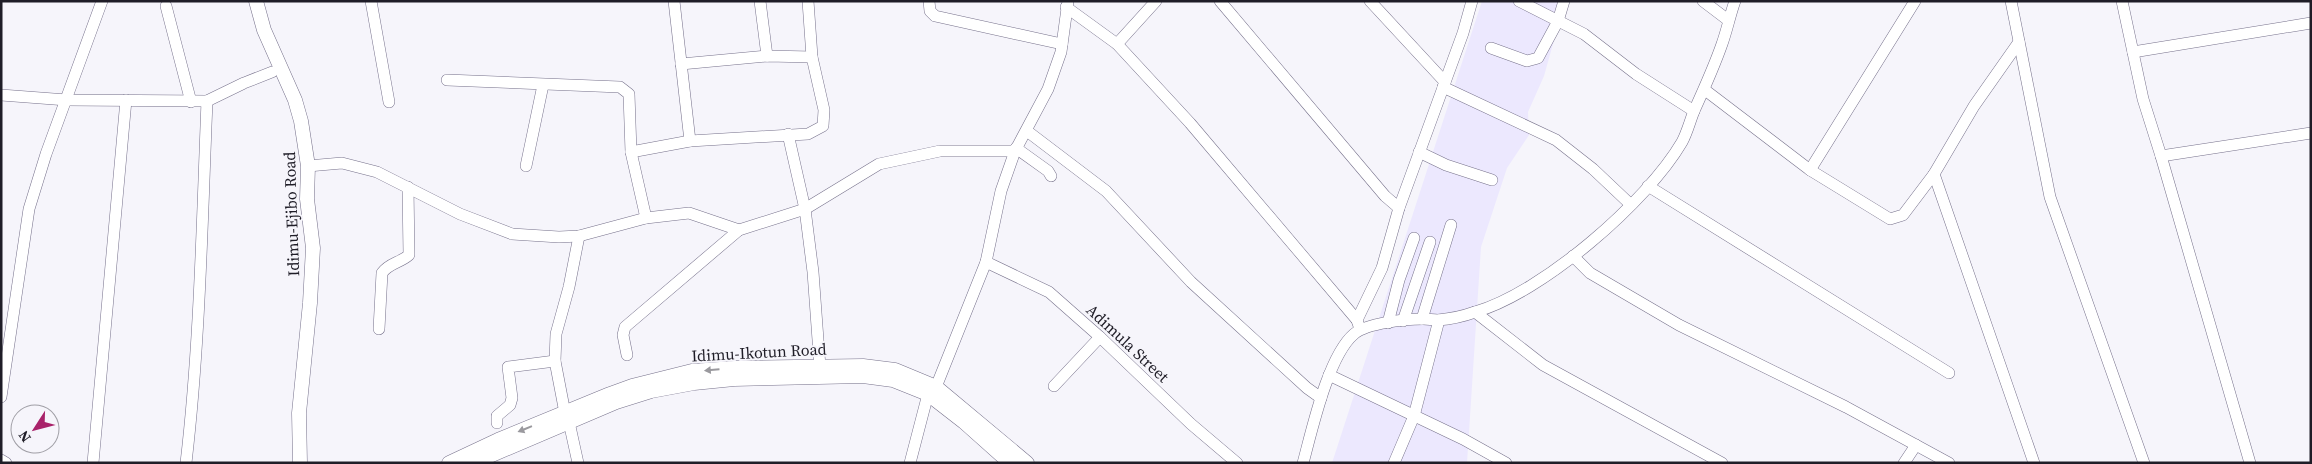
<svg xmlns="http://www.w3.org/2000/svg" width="2312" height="464" font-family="'Source Serif 4',serif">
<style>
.built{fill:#ece8fe}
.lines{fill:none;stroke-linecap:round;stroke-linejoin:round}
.minor-casing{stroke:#76718b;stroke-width:12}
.major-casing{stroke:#76718b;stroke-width:15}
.minor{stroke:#fff;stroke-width:11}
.major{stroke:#fff;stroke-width:14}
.oneway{fill:#9a999e}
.labels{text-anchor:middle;stroke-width:4;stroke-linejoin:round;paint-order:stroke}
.street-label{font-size:16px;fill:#1f1d27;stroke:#f6f5fb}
</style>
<rect width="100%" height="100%" fill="#f6f5fb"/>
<path class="built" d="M1482,1H1565L1544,76L1528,112L1529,135L1507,168L1481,247L1467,463H1332Z"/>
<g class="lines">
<g class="minor-casing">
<g id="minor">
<path d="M371,1L389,102"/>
<path d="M674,1L690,141"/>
<path d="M760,1L767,56"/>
<path d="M929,1L930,11L935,16L1062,44"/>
<path d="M1220,1L1385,196L1399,208"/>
<path d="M1370,1L1445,82"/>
<path d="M1519,1L1584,34L1636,74L1694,111"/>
<path d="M1703,1L1728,20"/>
<path d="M2011,1L2050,197L2144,463"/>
<path d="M2122,1L2143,99L2161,156L2250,463"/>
<path d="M166,6L191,102"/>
<path d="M1066,7L1117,44L1190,123L1357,320"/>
<path d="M2019,42L1974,106L1934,174L2034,463"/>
<path d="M1117,44L1156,1"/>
<path d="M1491,48L1527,61L1538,58L1558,21L1564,1"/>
<path d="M2133,52L2311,23"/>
<path d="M681,64L767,56L812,57"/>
<path d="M447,80L620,87L629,94L631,152L646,218"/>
<path d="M1443,87L1556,140L1593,169L1630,204"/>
<path d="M1705,90L1810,170L1890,219L1903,215L1934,174"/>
<path d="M1,95L67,100L207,101L244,83L272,72"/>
<path d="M1027,131L1106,191L1191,282L1307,388L1321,398"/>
<path d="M788,134L805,209L813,272L820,367"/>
<path d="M1016,148L1048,171L1051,176"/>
<path d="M631,152L690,141L808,134L823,126L824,110L812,57L808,1"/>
<path d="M1419,152L1446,165L1492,180"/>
<path d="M2161,156L2311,133"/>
<path d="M308,166L342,163L377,172L460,214L512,234L559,237L579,236L646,218L689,213L739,230"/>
<path d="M526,166L543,85"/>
<path d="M1810,170L1915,1"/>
<path d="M1648,186L1949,373"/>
<path d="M1573,256L1590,273L1679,325L1846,407L1949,463"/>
<path d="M986,262L1049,292L1100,337L1191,424L1237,463"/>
<path d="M1475,312L1543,365L1722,463"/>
<path d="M1422,319L1451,225"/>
<path d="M1403,321L1430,242"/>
<path d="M1388,323L1399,280L1414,238"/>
<path d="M1359,326L1357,320L1382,268L1399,208L1463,33L1472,1"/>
<path d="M379,329L382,273C389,263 400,263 409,255L408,187"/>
<path d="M627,355L623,335L625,327L739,230L805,209L879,164L940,151H1015"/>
<path d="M1329,375L1463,439L1506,463"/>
<path d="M1054,386L1100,337"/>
<path d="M936,387L986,262L1001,191L1015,151L1048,89L1061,52L1068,1"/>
<path d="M1,397L29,209L46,154L102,1"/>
<path d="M565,413L555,361L556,334L569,287L579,236"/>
<path d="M569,422L578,463"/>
<path d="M497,423V416L510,405L512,398L508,367L555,361"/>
<path d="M1,460L6,463"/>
<path d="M93,463L126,100"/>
<path d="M186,463C200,343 202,222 207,101"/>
<path d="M910,463L928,394"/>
<path d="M1303,463C1312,430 1328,356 1354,334C1367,323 1406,319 1423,319C1428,319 1433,320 1438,320C1450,319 1464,316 1475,312C1542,293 1647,202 1682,142C1687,133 1690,121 1694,111C1704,89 1714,67 1722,44C1727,30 1730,15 1735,1"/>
<path d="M1394,463L1414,416L1439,320"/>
<path d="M1904,463L1916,445"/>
</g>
</g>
<g class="major-casing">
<g id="major">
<path d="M256,1L264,30L295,100L301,121L308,166L307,199L313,248L310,303L299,413L300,463"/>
<path d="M449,463L498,440L610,394L632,386L692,371L734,368L863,366L895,370L936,387L1027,463"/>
<path d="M473,463L616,402L651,391L694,383L734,379L863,376L893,380L928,394L964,422L1010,463"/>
</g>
</g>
<use href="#minor" class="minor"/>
<use href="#major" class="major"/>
</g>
<defs><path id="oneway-solid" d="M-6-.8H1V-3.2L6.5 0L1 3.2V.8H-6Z" transform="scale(1.25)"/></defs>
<g class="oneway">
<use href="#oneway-solid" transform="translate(712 370) rotate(175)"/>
<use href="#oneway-solid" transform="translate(525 429) rotate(158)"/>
</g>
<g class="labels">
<g class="street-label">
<text transform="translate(291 214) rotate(-92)" y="6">Idimu-Ejibo Road</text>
<text transform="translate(1128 343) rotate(43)" y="6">Adimula Street</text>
<text transform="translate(759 352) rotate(-3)" y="6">Idimu-Ikotun Road</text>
</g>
</g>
<rect width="2312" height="464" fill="none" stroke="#1f1d27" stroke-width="5"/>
<g transform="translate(35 429) rotate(234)"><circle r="24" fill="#f6f5fb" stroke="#a09fa6"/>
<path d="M0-4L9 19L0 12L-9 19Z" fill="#a9226a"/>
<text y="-8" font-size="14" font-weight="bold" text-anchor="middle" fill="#1f1d27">N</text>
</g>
</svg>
